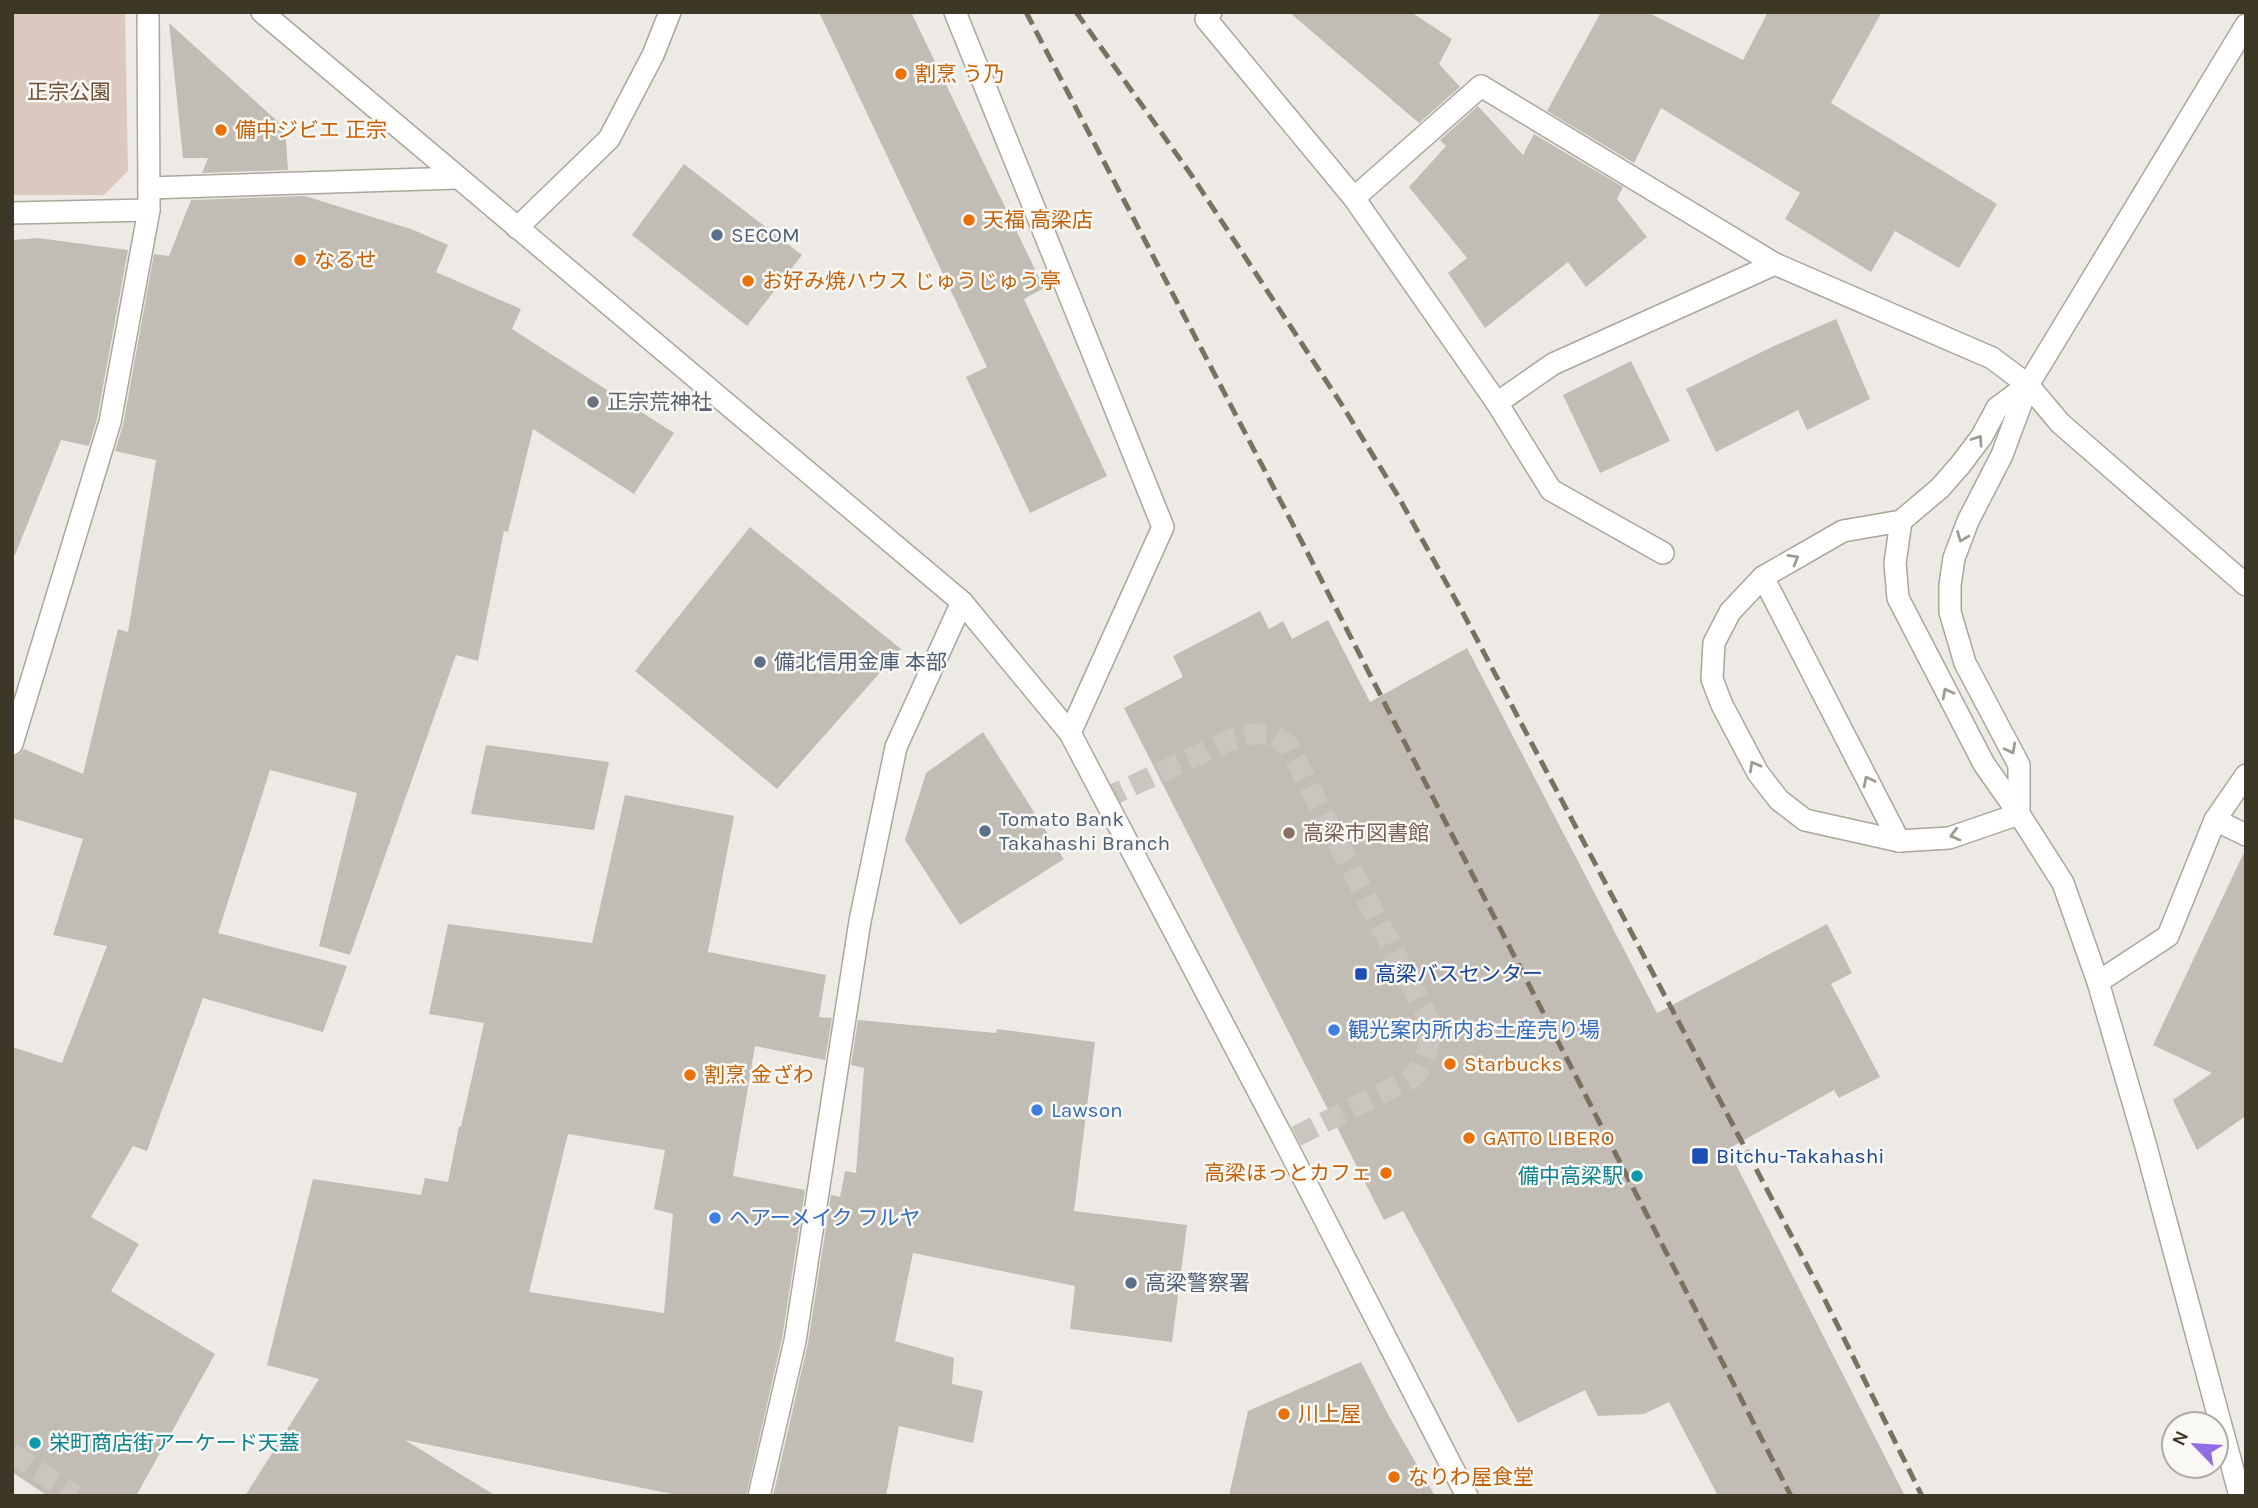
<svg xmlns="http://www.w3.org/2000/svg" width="2258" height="1508" font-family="Karla,'Noto Sans JP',sans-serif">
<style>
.green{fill:#dbc9c0}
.building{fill:#c1bdb5;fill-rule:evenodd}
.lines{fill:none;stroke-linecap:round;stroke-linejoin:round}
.minor-tunnel{stroke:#cac6bf;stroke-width:21;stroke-dasharray:21 10;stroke-linecap:butt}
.minor-casing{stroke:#aaa69c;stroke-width:24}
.minor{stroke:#fff;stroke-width:21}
.rail{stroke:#787361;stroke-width:5;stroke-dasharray:14 7;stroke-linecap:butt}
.oneway{stroke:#9e9c92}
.food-dot{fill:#e8710a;stroke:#f9f8f5;stroke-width:2.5}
.service-dot{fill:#5c6f8a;stroke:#f9f8f5;stroke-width:2.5}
.worship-dot{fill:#6b7280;stroke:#f9f8f5;stroke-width:2.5}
.education-dot{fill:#8d6e63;stroke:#f9f8f5;stroke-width:2.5}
.transit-dot{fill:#1a4fb4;stroke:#f9f8f5;stroke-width:2.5}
.shop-dot{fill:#3f7fe0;stroke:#f9f8f5;stroke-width:2.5}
.culture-dot{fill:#0f9aa8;stroke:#f9f8f5;stroke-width:2.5}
.labels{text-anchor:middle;stroke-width:5;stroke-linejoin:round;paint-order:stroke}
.food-label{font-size:21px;fill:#c56008;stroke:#f9f8f5;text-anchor:start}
.park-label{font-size:21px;fill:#6f4f34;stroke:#f9f8f5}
.service-label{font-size:21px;fill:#4e5e75;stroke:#f9f8f5;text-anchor:start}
.worship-label{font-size:21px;fill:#5b616d;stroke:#f9f8f5;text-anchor:start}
.education-label{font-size:21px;fill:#785e54;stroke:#f9f8f5;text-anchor:start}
.transit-label{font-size:21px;fill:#164399;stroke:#f9f8f5;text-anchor:start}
.shop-label{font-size:21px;fill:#366cbe;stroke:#f9f8f5;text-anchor:start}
.culture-label{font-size:21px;fill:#0d838f;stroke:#f9f8f5;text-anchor:end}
</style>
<rect width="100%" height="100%" fill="#edeae5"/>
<path class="green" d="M12,12H125L128,171L104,195H12Z"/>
<g class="building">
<path d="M819,12H911L1044,288L1024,299L1107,476L1030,513L966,377L987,367Z"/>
<path d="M1289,12H1411L1452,39L1439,64L1460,87L1419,123Z"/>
<path d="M1601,12H1647L1743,60L1768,12H1882L1831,103L1997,204L1959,268L1895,231L1871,272L1785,219L1800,193L1661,108L1634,163L1547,111Z"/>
<path d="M169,23L285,128L288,170L202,173L208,158H183Z"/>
<path d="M1478,106L1523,155L1534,134L1623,187L1617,199L1647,237L1586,287L1568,262L1485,328L1448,273L1467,258L1409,187L1446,146L1440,140Z"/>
<path d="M684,164L802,255L747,326L632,235Z"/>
<path d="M305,196L411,229L448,245L436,272L521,309L512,329L674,433L634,494L533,429L508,532L504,531L478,661L456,655L350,955L319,946L357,793L270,770L218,933L347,966L323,1032L203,998L147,1151L133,1146L91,1217L139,1244L111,1291L215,1354L136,1496H48L12,1472V1047L62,1063L107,946L53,935L83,839L12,818V757L20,754L24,749L83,774L118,629L128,632L156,460L115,451L123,425L154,254L169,256L191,200Z"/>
<path d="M38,238L128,250L97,419L89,446L61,440L15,555H12V240Z"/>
<path d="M1836,319L1870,399L1807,430L1798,410L1716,452L1686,389L1774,346Z"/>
<path d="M1631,361L1670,441L1600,473L1563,395Z"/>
<path d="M750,527L901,649L777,789L635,671Z"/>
<path d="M1260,611L1269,629L1283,621L1292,639L1328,620L1370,702L1467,648L1657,1013L1827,924L1852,973L1831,984L1880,1077L1839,1098L1834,1090L1728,1149L1905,1496H1718L1669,1402L1644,1414L1598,1416L1585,1390L1518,1423L1403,1211L1384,1220L1124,708L1183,677L1173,656Z"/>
<path d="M983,732L1064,859L960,925L905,840L926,773Z"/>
<path d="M486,745L609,762L594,830L471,814Z"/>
<path d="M625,795L734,816L708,952L826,975L819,1017L832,1018L825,1060L755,1046L733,1176L805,1190L782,1339L746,1496H682L405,1440L496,1496H245L319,1379L267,1365L313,1179L421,1195L425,1178L448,1182L459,1126L461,1127L484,1023L429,1014L448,924L592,943ZM568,1134L665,1150L654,1209L673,1214L664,1313L529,1292Z"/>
<path d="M2246,848V1116L2197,1150L2173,1100L2212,1073L2153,1045Z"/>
<path d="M858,1020L996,1033L997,1029L1095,1042L1074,1211L1187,1225L1172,1342L1070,1329L1075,1286L913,1253L895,1341L954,1358L952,1384L983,1391L973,1443L899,1426L886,1496H773L808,1343L831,1195L840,1197L845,1171L856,1173L864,1068L851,1065Z"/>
<path d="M1361,1362L1390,1418L1435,1496H1229L1248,1411Z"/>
</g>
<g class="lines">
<g class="minor-tunnel">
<path d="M1104,799L1230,740L1253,734H1271L1288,745L1430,1022C1430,1045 1428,1058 1414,1077L1285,1142"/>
<path d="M12,1453L75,1496"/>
</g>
<g class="minor-casing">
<g id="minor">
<path d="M262,12L962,602L1070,733L1285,1142L1467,1496"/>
<path d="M955,12L1163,527L1070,733"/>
<path d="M1211,12L1206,19L1354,198L1497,403L1551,490L1663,553"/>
<path d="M149,188L457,178"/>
<path d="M1354,198L1481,86L1775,264L1992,358L2028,385L2060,423L2246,585"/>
<path d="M12,213L149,210"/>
<path d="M517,228L609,139L653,55L670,12"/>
<path d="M1497,403L1553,364L1775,264"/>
<path d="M1901,521L1895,563L1898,598L1984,764L2019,814L2063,883L2098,982L2145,1143L2240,1496"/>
<path d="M1763,577L1899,841"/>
<path d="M12,744L110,422L149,210L148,12"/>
<path d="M2246,775L2215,820L2246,835"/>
<path d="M2019,814V765L1965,663L1950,612V585L1954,558L1968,521L2002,455L2028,385L2246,25"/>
<path d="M2019,814L1949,838L1899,841L1805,820L1779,800L1758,773L1722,705L1712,679L1714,643L1730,612L1763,577L1843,531L1901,521L1940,488L1961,464L1982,436L1997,408L2028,385"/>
<path d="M2098,982L2168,936L2215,820"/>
<path d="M759,1496L795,1341L860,921L896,747L962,602"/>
</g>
</g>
<use href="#minor" class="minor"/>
<g class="rail">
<path d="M1026,12L1303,544L1791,1496"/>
<path d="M1076,12L1192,176L1342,405L1398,496L1463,613L1821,1292L1922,1496"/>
</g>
</g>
<defs><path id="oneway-chevron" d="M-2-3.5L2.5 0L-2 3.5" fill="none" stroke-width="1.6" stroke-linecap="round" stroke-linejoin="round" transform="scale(1.75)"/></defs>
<g class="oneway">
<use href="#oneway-chevron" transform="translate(1978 440) rotate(-56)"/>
<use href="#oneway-chevron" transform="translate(1962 537) rotate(111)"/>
<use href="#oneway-chevron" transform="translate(1794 559) rotate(-30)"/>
<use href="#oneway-chevron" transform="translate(1947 693) rotate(-118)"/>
<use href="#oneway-chevron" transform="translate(2011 749) rotate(62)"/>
<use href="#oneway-chevron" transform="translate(1754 766) rotate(-119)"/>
<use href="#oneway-chevron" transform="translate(1868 781) rotate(-117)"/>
<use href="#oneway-chevron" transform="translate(1955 835) rotate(165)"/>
</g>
<g class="food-dot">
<circle cx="901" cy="74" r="7"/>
<circle cx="221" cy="130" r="7"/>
<circle cx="969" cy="220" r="7"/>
<circle cx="300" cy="260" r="7"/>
<circle cx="748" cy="281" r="7"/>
<circle cx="1450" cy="1064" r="7"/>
<circle cx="690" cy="1075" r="7"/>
<circle cx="1469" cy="1138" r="7"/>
<circle cx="1386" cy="1173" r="7"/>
<circle cx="1284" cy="1414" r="7"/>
<circle cx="1394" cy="1477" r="7"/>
</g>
<g class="service-dot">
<circle cx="717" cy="235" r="7"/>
<circle cx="760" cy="662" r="7"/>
<circle cx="985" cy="831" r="7"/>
<circle cx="1131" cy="1283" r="7"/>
</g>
<circle class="worship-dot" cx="593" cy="402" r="7"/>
<circle class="education-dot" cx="1289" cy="833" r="7"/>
<g class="transit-dot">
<rect x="1354" y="967" width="14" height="14" rx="3.5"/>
<rect x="1691" y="1147" width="18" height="18" rx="3.5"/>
</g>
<g class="shop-dot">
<circle cx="1334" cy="1030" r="7"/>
<circle cx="1037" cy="1110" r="7"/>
<circle cx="715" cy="1218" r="7"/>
</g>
<g class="culture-dot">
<circle cx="1637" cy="1176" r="7"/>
<circle cx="35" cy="1443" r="7"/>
</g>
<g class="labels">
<g class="food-label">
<text x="915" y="81">割烹 う乃</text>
<text x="235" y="137">備中ジビエ 正宗</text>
<text x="983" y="227">天福 高梁店</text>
<text x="314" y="267">なるせ</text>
<text x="762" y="288">お好み焼ハウス じゅうじゅう亭</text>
<text x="1464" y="1071">Starbucks</text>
<text x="704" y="1082">割烹 金ざわ</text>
<text x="1483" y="1145">GATTO LIBERO</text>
<text x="1372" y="1180" text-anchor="end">高梁ほっとカフェ</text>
<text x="1298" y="1421">川上屋</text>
<text x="1408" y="1484">なりわ屋食堂</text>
</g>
<g class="park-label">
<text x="69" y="99">正宗公園</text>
</g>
<g class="service-label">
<text x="731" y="242">SECOM</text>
<text x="774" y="669">備北信用金庫 本部</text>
<text x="999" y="826">Tomato Bank<tspan x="999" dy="24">Takahashi Branch</tspan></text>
<text x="1145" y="1290">高梁警察署</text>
</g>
<g class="worship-label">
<text x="607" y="409">正宗荒神社</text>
</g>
<g class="education-label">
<text x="1303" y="840">高梁市図書館</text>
</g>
<g class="transit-label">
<text x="1375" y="981">高梁バスセンター</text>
<text x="1716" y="1163">Bitchu-Takahashi</text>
</g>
<g class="shop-label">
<text x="1348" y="1037">観光案内所内お土産売り場</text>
<text x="1051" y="1117">Lawson</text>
<text x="729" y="1225">ヘアーメイク フルヤ</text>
</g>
<g class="culture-label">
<text x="1623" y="1183">備中高梁駅</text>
<text x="49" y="1450" text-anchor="start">栄町商店街アーケード天蓋</text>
</g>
</g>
<rect width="2258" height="1508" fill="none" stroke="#3d3826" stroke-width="28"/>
<g transform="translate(2195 1445) rotate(295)"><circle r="33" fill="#f9f8f5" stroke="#aeaba2" stroke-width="2"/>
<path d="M0-5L12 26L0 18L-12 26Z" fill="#926ce3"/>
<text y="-10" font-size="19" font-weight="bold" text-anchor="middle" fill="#3d3826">N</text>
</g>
</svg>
